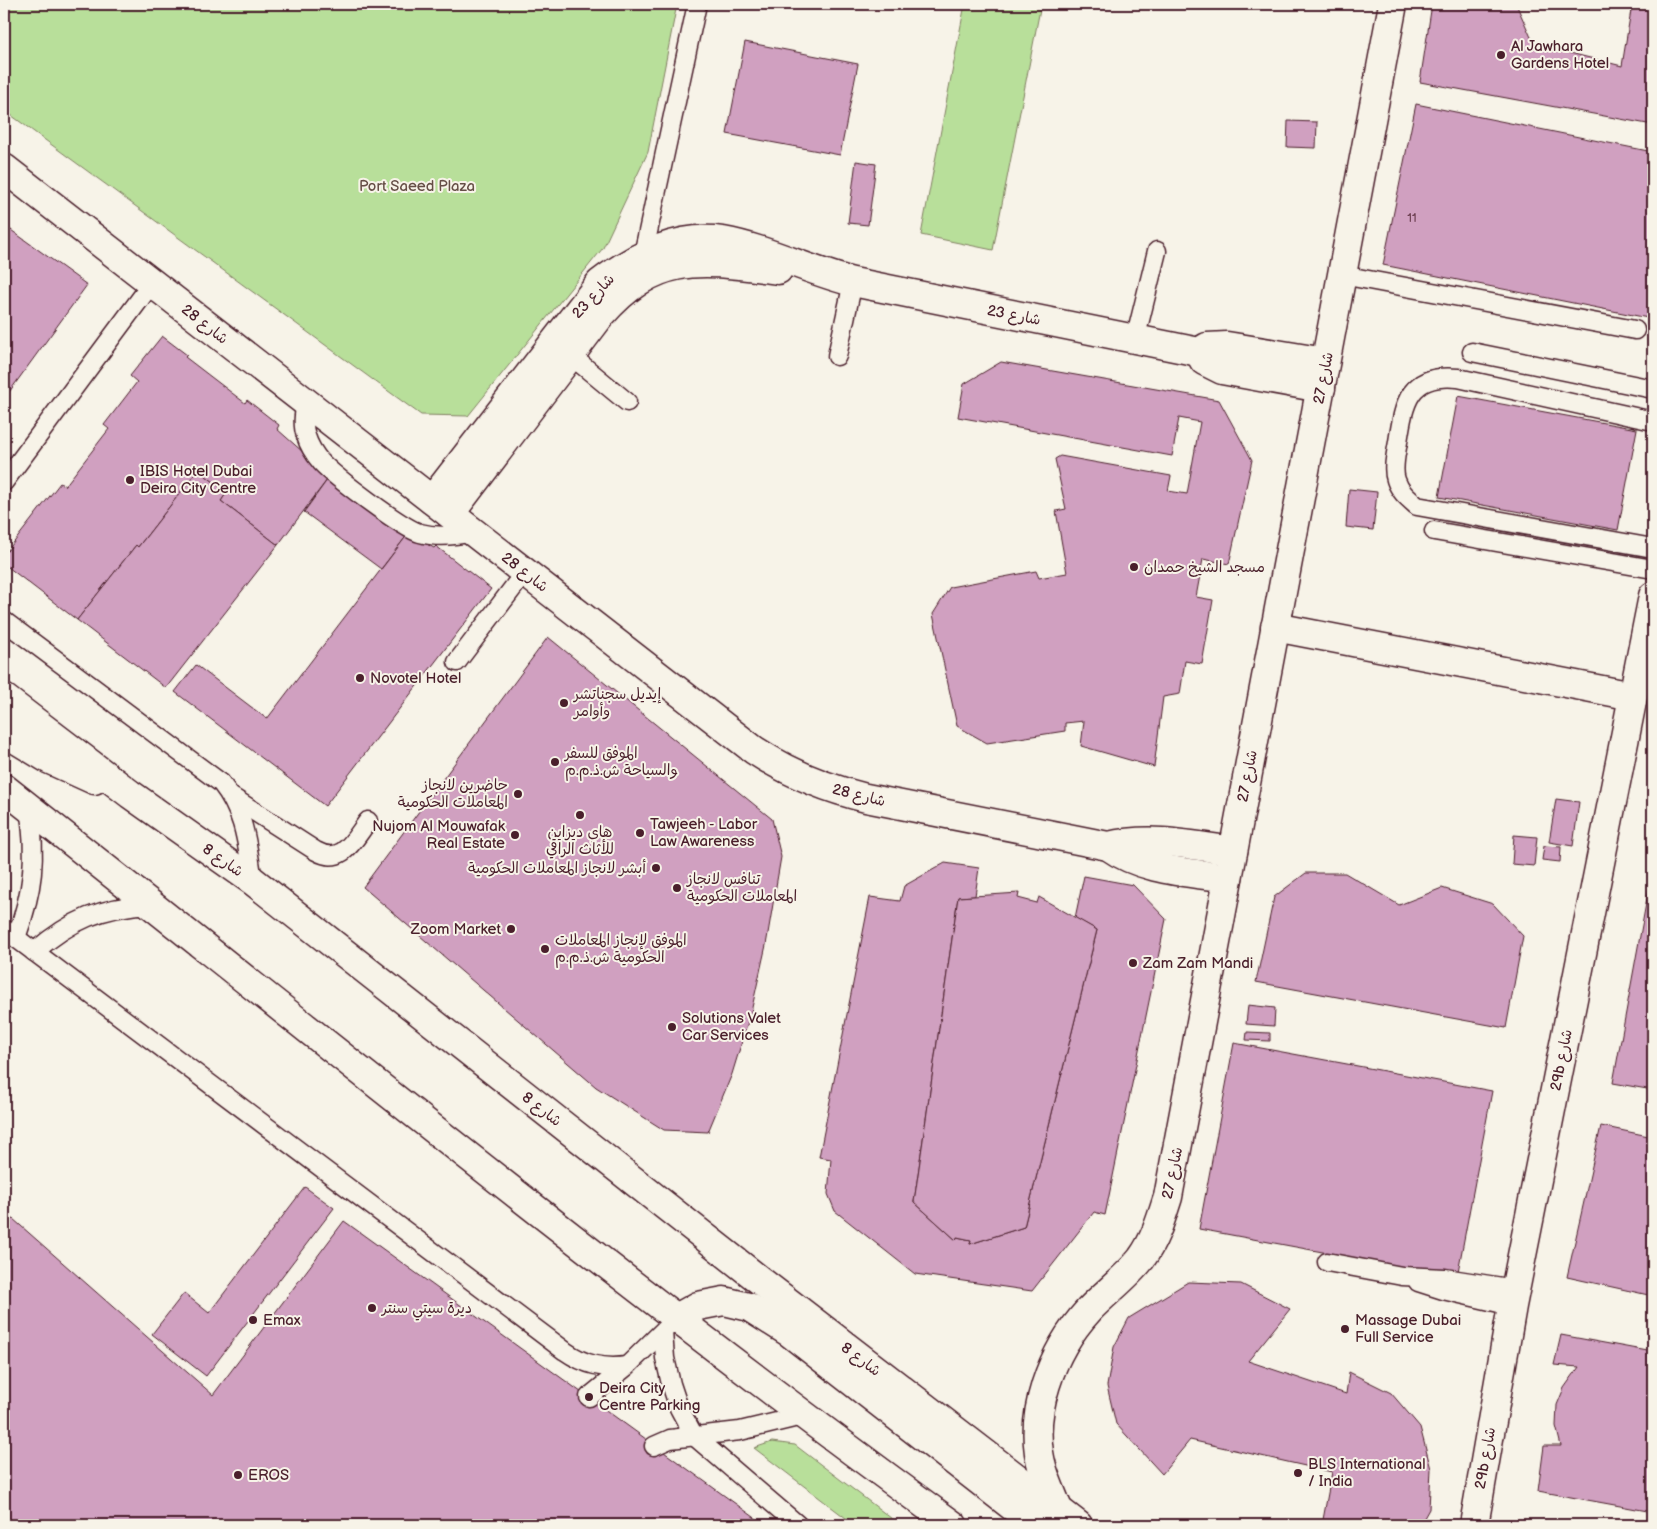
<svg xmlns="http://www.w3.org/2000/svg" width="1657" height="1529" font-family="'Balsamiq Sans','Playpen Sans Arabic',sans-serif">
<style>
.green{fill:#b8df9a;stroke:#817f62}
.building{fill:#d0a0c0;stroke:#4a1f2b}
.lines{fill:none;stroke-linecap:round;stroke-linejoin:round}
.lane-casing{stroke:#4a1f2b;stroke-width:21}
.street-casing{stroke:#4a1f2b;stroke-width:31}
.secondary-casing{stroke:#4a1f2b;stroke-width:31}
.lane{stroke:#f7f3e8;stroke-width:18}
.street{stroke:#f7f3e8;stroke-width:28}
.secondary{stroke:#f7f3e8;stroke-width:28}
.poi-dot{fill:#4a1f2b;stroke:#f7f3e8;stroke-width:2}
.labels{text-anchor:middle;stroke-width:4;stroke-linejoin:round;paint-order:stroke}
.number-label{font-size:12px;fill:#6c3f50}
.poi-label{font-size:15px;fill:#4a1f2b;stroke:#f7f3e8;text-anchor:start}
.park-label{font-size:15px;fill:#664f47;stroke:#f7f3e8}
.street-label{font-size:15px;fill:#4a1f2b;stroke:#f7f3e8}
</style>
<rect width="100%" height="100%" fill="#f7f3e8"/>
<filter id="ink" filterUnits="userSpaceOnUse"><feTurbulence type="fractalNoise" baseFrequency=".02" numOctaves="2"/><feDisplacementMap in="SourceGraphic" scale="10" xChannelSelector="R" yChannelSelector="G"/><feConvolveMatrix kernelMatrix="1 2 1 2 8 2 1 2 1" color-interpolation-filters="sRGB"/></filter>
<g filter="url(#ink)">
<g class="green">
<path d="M4,4H677L648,152L603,248L468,416L421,415L4,110Z"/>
<path d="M965,4H1041L993,250L921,235Z"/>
<path d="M772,1442L795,1445L900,1525H855L754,1448Z"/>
</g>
<g class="building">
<path d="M1432,4H1516L1534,44L1622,66L1632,4L1653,9V125L1420,82Z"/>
<path d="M745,42L858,64L840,155L727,134Z"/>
<path d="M1416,104L1653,152V319L1383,265Z"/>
<path d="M1288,121L1317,122L1316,148L1287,147Z"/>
<path d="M856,161L876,164L868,225L848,223Z"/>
<path d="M4,225L87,285L4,399Z"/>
<path d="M162,336L187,355L185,357L245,403L247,400L279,425L277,429L330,476L278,545L221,501L227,492L198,470L138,547L136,545L77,620L4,564V555L60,483L65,486L109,429L104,425L137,382L130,376Z"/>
<path d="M1001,362L1219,400L1252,460L1229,564L1203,559L1196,597L1213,600L1202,664L1185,661L1180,694L1163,697L1154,767L1081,746L1084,721L1065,723V731L987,743L957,726L933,614L950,587L1036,571L1039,578L1067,573L1056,511L1066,509L1055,459L1060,456L1171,476L1168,491L1187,494L1200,422L1179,418L1172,456L958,417L964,384Z"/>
<path d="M1458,396L1637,429L1618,530L1439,497Z"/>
<path d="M198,470L227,492L221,501L278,545L166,688L77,620L136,545L138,547Z"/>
<path d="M330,476L408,534L381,569L304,512Z"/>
<path d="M1349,489L1377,492L1373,530L1346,527Z"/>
<path d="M408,534L434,548L436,546L491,589L325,806L175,692L196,665L267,719Z"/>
<path d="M548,637L772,819L781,857L766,945L751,1012L732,1074L708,1132L664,1130L596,1087L363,887Z"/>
<path d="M1556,799L1579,802L1573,846L1549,842Z"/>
<path d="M1514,835L1537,837L1534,866L1512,864Z"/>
<path d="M1544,846L1561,847L1560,862L1542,860Z"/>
<path d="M945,863L979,868L975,896L958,897L914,1202L956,1240L957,1237L971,1240L970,1244L1024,1227L1097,930L1075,918L1084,876L1133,885L1166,919L1105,1215L1094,1212L1032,1291L915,1274L835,1211L828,1194L831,1159L819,1157L870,897L900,901L904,886Z"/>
<path d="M1306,873H1345L1399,905L1442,888L1493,904L1523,936L1506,1028L1256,982L1274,897Z"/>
<path d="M1649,887L1653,888V1090L1613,1083Z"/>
<path d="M1019,893L1018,898L1037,903L1039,897L1097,930L1024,1227L970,1244L971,1240L957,1237L956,1240L914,1202L958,897Z"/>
<path d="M1248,1005L1275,1008L1274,1026L1246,1024Z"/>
<path d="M1247,1032L1270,1033V1041L1246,1040Z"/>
<path d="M1234,1043L1492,1091L1457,1277L1199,1229Z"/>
<path d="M1601,1126L1653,1137V1296L1567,1277Z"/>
<path d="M305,1187L334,1208L206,1376L152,1334L184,1293L209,1313Z"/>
<path d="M4,1211L213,1395L344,1221L765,1525H4Z"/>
<path d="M1188,1282L1241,1284L1290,1309L1248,1361L1346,1394L1349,1372L1391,1393L1420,1427L1431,1469L1429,1509L1420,1525H1322L1332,1472L1190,1440L1162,1474L1116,1424L1107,1386L1114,1347L1129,1318Z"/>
<path d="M1561,1335L1653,1352V1512L1538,1491L1544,1446H1561L1556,1426L1557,1405L1564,1388L1579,1367L1554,1365Z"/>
</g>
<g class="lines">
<g class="lane-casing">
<g id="lane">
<path d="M643,255L697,4"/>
<path d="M1342,275L1635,330"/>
<path d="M1135,340L1157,251"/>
<path d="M564,350L627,402"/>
<path d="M1472,352L1653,389"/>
<path d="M837,356L853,282"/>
<path d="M306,402C304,413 302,425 306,436C309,446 315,455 321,462C335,477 402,528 420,533C438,538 455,536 473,532"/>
<path d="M1653,421L1458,378C1409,373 1404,402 1398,442C1396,454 1392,469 1396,480C1400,492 1408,498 1417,506L1653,548"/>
<path d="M4,482L152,283"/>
<path d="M1434,531L1653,569"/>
<path d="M4,621L221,783C245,813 247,844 253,881"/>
<path d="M457,662L525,572"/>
<path d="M232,797L316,851C343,866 354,839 368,821"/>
<path d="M4,929L565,1351C585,1365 603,1369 627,1366"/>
<path d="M16,938C33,891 37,858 29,808"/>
<path d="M34,952C71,920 101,907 151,904"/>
<path d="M1327,1262L1402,1276L1445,1278L1515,1289"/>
<path d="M1418,1282L1443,1290L1512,1306"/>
<path d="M663,1332L665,1358L671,1384L679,1408L694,1436L798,1525"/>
<path d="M589,1397L627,1366L668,1326"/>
<path d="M654,1446L670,1439L740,1431L802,1416"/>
</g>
</g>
<g class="street-casing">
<g id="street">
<path d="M4,168L754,750C789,773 825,788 866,798L1108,846C1143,871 1187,872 1228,878"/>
<path d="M1199,352L1204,361L1222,370L1321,388"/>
<path d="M432,500L600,283C634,257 678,234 723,241C767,249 809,271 853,282L1199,352L1207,347L1227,346L1325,362"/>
<path d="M450,514L601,315C657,251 701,260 778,270"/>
<path d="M1275,627L1633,696"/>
<path d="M1108,846C1150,836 1191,845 1233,851"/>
<path d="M1058,1509C1053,1496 1047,1483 1043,1470C1026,1416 1052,1350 1089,1310C1106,1292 1126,1278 1141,1259C1155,1240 1161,1219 1168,1197L1393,4"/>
<path d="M1474,1525L1512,1306L1653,596"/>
</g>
</g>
<g class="secondary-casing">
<g id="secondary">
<path d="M4,698L130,794L253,881L762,1282L1078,1525"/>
<path d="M4,732L50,760L94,780"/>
<path d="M4,788C318,1036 629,1290 953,1525"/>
<path d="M675,1319L698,1306L724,1301L749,1307L790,1333L1017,1510L1041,1525"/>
</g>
</g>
<use href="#lane" class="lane"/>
<use href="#street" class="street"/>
<use href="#secondary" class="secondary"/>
</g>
</g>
<g class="poi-dot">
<circle cx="1501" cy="55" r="5"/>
<circle cx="130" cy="480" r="5"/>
<circle cx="1134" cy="567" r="5"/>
<circle cx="360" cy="678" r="5"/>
<circle cx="564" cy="703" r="5"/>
<circle cx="555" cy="762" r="5"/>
<circle cx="518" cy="794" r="5"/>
<circle cx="580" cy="815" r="5"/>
<circle cx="640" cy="833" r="5"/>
<circle cx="515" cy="835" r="5"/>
<circle cx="656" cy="868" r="5"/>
<circle cx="677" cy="888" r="5"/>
<circle cx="511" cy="929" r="5"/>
<circle cx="545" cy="949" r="5"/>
<circle cx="1133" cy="963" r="5"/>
<circle cx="672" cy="1027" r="5"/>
<circle cx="372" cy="1308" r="5"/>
<circle cx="253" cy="1320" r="5"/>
<circle cx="1345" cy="1329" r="5"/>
<circle cx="589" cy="1397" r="5"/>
<circle cx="1298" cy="1473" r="5"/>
<circle cx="238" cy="1475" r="5"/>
</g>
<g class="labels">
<g class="number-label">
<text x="1412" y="222">11</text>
</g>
<g class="poi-label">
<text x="1511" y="51">Al Jawhara<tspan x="1511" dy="17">Gardens Hotel</tspan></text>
<text x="140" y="476">IBIS Hotel Dubai<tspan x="140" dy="17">Deira City Centre</tspan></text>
<text x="1144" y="572">مسجد الشيخ حمدان</text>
<text x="370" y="683">Novotel Hotel</text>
<text x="574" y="699">إيديل سجناتشر<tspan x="574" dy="17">وأوامر</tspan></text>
<text x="565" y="758">الموفق للسفر<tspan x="565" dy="17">والسياحة ش.ذ.م.م</tspan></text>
<text x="508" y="790" text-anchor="end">حاضرين لانجاز<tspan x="508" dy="17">المعاملات الحكومية</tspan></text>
<text x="650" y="829">Tawjeeh - Labor<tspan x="650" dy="17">Law Awareness</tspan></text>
<text x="505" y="831" text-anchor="end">Nujom Al Mouwafak<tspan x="505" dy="17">Real Estate</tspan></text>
<text x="580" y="837" text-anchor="middle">هاي ديزاين<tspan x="580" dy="17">للأثاث الراقي</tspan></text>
<text x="646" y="873" text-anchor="end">أبشر لانجاز المعاملات الحكومية</text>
<text x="687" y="884">تنافس لانجاز<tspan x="687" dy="17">المعاملات الحكومية</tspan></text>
<text x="501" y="934" text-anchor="end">Zoom Market</text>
<text x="555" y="945">الموفق لإنجاز المعاملات<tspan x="555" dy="17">الحكومية ش.ذ.م.م</tspan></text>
<text x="1143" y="968">Zam Zam Mandi</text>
<text x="682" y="1023">Solutions Valet<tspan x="682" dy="17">Car Services</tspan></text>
<text x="382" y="1313">ديرة سيتي سنتر</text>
<text x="263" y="1325">Emax</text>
<text x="1355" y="1325">Massage Dubai<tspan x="1355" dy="17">Full Service</tspan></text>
<text x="599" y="1393">Deira City<tspan x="599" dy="17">Centre Parking</tspan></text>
<text x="1308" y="1469">BLS International<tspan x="1308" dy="17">/ India</tspan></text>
<text x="248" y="1480">EROS</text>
</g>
<g class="park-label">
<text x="417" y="191">Port Saeed Plaza</text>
</g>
<g class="street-label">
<text transform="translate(593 296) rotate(-47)" y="5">شارع 23</text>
<text transform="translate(1014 315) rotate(11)" y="5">شارع 23</text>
<text transform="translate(205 324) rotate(38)" y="5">شارع 28</text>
<text transform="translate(1323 378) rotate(-79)" y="5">شارع 27</text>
<text transform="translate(525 572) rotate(38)" y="5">شارع 28</text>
<text transform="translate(1247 776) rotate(-79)" y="5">شارع 27</text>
<text transform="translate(859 795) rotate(14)" y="5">شارع 28</text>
<text transform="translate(223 860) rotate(35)" y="5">شارع 8</text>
<text transform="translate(1561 1060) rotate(-79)" y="5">29b شارع</text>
<text transform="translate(542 1109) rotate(38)" y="5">شارع 8</text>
<text transform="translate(1172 1173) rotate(-78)" y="5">شارع 27</text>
<text transform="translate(861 1359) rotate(37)" y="5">شارع 8</text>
<text transform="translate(1485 1458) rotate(-80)" y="5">29b شارع</text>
</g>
</g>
<rect width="1657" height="1529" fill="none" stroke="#f7f3e8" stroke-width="20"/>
<rect x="10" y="10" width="1637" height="1509" fill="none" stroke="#4a1f2b" stroke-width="2" filter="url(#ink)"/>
</svg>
